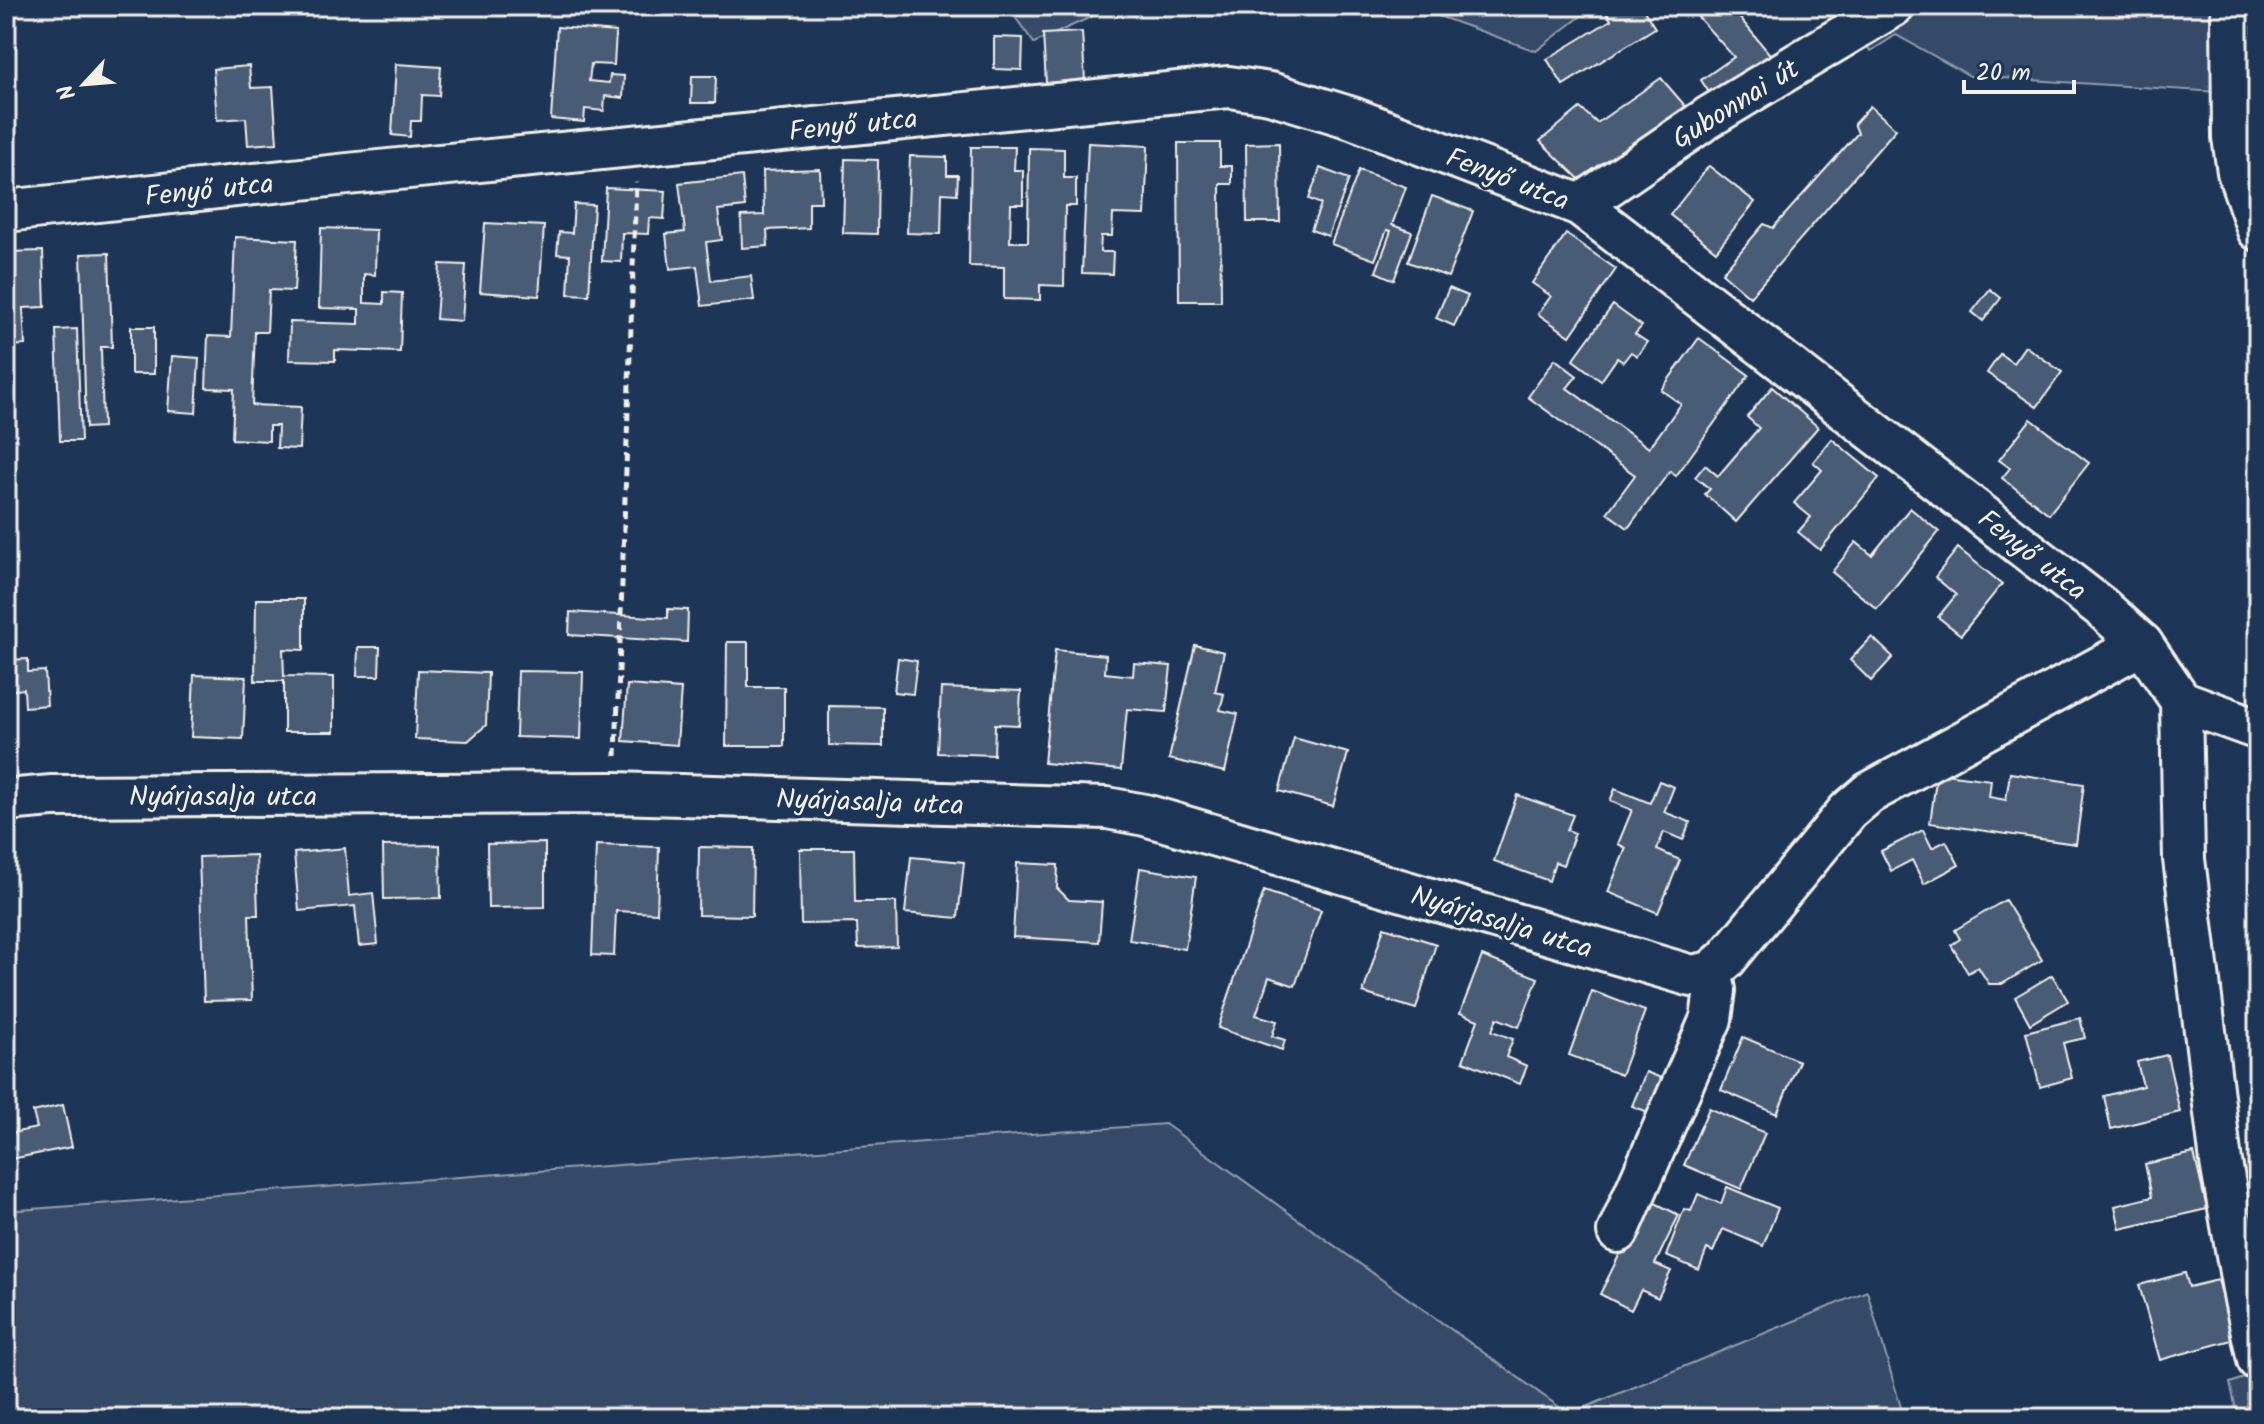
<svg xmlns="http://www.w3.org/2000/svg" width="2264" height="1424" font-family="Kalam,sans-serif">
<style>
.green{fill:#354a67;stroke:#949ea8;stroke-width:2}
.building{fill:#485b74;stroke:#f4f1e8;stroke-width:2}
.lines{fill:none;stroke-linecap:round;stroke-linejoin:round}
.minor-casing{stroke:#f4f1e8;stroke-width:46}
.path{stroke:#f4f1e8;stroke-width:5;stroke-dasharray:8 6;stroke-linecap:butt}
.minor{stroke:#1d3557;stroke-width:40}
.labels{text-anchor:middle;stroke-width:6;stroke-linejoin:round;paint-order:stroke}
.street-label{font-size:28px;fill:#f4f1e8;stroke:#1d3557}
</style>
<rect width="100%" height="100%" fill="#1d3557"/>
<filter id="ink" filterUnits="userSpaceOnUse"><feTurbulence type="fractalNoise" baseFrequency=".0125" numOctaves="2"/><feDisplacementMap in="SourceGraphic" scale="16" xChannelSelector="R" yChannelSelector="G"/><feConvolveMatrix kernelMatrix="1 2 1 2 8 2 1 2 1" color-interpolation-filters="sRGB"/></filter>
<g filter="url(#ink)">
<g class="green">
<path d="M1007,6H1115L1034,43Z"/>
<path d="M1411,6H1594L1536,51Z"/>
<path d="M1826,6H2249V94L1970,76L1896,35L1871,51Z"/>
<path d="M1165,1124L1569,1414L1867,1291L1904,1418H6V1211Z"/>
<path d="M2258,1373V1418H2238L2230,1383Z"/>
</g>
<g class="building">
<path d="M1602,6H1641L1655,28L1563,85L1547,59L1611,20Z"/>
<path d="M1688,6H1730L1773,58L1712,97L1701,80L1734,57Z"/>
<path d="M557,27L616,32L614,65L591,64L589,81L609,83L610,75L624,76L623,98L605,96L604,111L585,109L584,122L551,119Z"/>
<path d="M1082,32L1085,81L1046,83L1043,34Z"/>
<path d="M994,37L1023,38L1022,70L994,69Z"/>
<path d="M396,64L441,67L439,96L422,95L421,121H411L410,137L392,135Z"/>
<path d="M249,66L251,88L273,87L277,143L248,145L246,118L217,120L213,69Z"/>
<path d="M692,76H716L715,103H691Z"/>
<path d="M1661,78L1687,108L1579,179L1540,141L1580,108L1597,123Z"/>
<path d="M1870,106L1896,129L1750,297L1722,273L1764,224L1773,228L1858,133L1854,124Z"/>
<path d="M1088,143L1148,146L1145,215L1113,214L1112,236H1101L1100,252H1113L1112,274L1082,273Z"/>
<path d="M1178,143H1220V166H1232V184H1220L1221,301H1179Z"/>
<path d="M1279,143L1280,222H1247L1246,144Z"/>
<path d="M971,147H1015L1014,170H1023V204H1011L1010,242H1028L1029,148L1064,149V178H1076V206H1065L1064,286L1040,285V300L1004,299V267L969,266Z"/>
<path d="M910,156L947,157V175H958L957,194L942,193L941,234L907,233Z"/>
<path d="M845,159L878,160L877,234L843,233Z"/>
<path d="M1709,166L1755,202L1716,251L1670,215Z"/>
<path d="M1320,168L1349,179L1328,236L1311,230L1321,204L1309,199Z"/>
<path d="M820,169L821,202H809V228L767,230L768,246L742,248L741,216L764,215L763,171Z"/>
<path d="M1359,170L1406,187L1392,225L1412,232L1394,280L1376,272L1391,231L1387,230L1375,260L1331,244Z"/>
<path d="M742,176L745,207L718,210L722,240L706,242L711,281L751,276L754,300L702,306L697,266L670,269L666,234L685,232L679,183Z"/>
<path d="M606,188L666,191L664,219L649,218L648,234L622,233L621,262L602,261Z"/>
<path d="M1432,196L1473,211L1448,277L1408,262Z"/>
<path d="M574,204L594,205L589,295L568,294L570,255L557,254L559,232L572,233Z"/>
<path d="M485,223L544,226L539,296L480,292Z"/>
<path d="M321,228L376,230L375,275L364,274V303L384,304V292L402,293L400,352L335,350V361L289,360L290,322L359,324V309L319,308Z"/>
<path d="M1566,234L1616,269L1570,336L1538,314L1551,296L1532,283Z"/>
<path d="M235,237L297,240L294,291L269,290L267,332H255L252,405L301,407L299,449L277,448L278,426H269V441L232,439L234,389L206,388L208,336L231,337Z"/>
<path d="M43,251L45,307L23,308L25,345L6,346V252Z"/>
<path d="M109,253L112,347H101L103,427L86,428L81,254Z"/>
<path d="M440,264L466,265L462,321L436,319Z"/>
<path d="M1449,288L1468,296L1454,326L1436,318Z"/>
<path d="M1990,289L2001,298L1983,321L1972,312Z"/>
<path d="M1613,305L1642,326L1635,334L1647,342L1637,356L1631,352L1623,362L1617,358L1601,381L1573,360Z"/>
<rect x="131" y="327" width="23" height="47"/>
<path d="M77,329L81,441H60L56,330Z"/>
<path d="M1699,338L1749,375L1676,476L1670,471L1628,528L1607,513L1635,475L1528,397L1555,359L1577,376L1567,388L1649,448L1681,404L1661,390Z"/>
<path d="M2025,346L2062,372L2037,407L1987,373L2000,354L2013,363Z"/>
<path d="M172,356L199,358L196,413L168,411Z"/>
<path d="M1772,387L1818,427L1736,522L1705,494L1710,489L1695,477L1705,465L1718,476L1759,428L1747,417Z"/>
<path d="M2031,419L2089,463L2049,514L2002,478L2010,468L1999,460Z"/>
<path d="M1832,439L1879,478L1820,550L1798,532L1811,517L1794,503L1822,470L1813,462Z"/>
<path d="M1910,508L1939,532L1877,609L1832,572L1856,542L1872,555Z"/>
<path d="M1958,548L2002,584L1961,635L1938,617L1956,595L1935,577Z"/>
<path d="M256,599H304V650L283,649L284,676L334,677V732H284V681H255Z"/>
<path d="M668,609L688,610L687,642L569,635L570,612L668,618Z"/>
<path d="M1872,637L1893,657L1871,681L1850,660Z"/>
<path d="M727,642H748V687H784V746H726Z"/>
<path d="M1195,645L1224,652L1215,692L1224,694L1220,710L1238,714L1225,772L1169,759Z"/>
<path d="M358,647H380L379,676H357Z"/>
<path d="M1055,650L1106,655L1105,673L1133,676L1134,663L1171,666L1166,712L1127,709L1121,770L1044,763Z"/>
<path d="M898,658L917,661L913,694L894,692Z"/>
<path d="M28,659V672L45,671L47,705L25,707L24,689L6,691L10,744H6V660Z"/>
<path d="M418,670L488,673L486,725L468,741L415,739Z"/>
<path d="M518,671L583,672L581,739L516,737Z"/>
<path d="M194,675L246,677L243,739L191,737Z"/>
<path d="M627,685L681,689L677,745L623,741Z"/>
<path d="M941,688L1021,691L1019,725L995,724L994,755L938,753Z"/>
<path d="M829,706L883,707V746L829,745Z"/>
<path d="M1294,738L1348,753L1333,806L1279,791Z"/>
<path d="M1937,773L1991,780L1989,797L2006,800L2010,773L2084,784L2076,844L1930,823Z"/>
<path d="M1659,781L1674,787L1664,812L1690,822L1683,840L1664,832L1657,850L1680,860L1658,913L1608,892L1626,848L1618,844L1632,810L1610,801L1615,789L1650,803Z"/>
<path d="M1517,795L1573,815L1567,830L1575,833L1563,865L1555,862L1549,881L1494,861Z"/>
<path d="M1923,830L1932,848L1946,841L1959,865L1924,884L1912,860L1891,871L1881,851Z"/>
<path d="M545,843V907L488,908L487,844Z"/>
<path d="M440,845L441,898L384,899L383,846Z"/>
<path d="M596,845L659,847L657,913L616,911L614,956L592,955Z"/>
<path d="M699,847L753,848L752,916L698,915Z"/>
<path d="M345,848L349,896L373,893L378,944L359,946L355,906L299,911L294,853Z"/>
<path d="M800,849H854L855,902H896L897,947L858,948L857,923L801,924Z"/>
<path d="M256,855L258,915H249L252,1000L204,1001L199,857Z"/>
<path d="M911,857L964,862L958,918L905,913Z"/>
<path d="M1017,863L1058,865L1057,888L1069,900L1102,902L1099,942L1013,937Z"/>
<path d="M1140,868L1196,877L1185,949L1129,940Z"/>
<path d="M1264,891L1321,910L1295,986L1269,977L1256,1015L1277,1021L1272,1036L1285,1040L1282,1050L1218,1028Z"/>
<path d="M2005,900L2042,960L2002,984H1989L1978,967L1968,973L1951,945L1960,939L1955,930Z"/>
<path d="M1384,927L1436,944L1416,1009L1363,993Z"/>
<path d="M1482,956L1538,978L1519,1027L1497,1018L1492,1031L1513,1039L1506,1057L1527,1066L1520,1084L1463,1061L1478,1020L1460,1013Z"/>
<path d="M2052,975L2068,1001L2030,1024L2015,997Z"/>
<path d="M1592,991L1645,1011L1621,1075L1569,1055Z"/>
<path d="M2080,1018L2085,1038L2063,1043L2072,1078L2040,1087L2026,1032Z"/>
<path d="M1743,1037L1799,1061L1777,1114L1721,1090Z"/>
<path d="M2167,1055L2180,1112L2111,1129L2104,1096L2143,1086L2137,1062Z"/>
<path d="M1646,1072L1669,1081L1656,1115L1632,1106Z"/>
<path d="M63,1105L72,1147L6,1160V1134L37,1128L33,1112Z"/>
<path d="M1709,1108L1765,1133L1741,1189L1684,1165Z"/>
<path d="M2194,1153L2207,1209L2120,1229L2115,1206L2152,1197L2145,1164Z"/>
<path d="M1727,1187L1778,1208L1763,1246L1723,1229L1713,1252L1707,1249L1699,1270L1666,1256L1684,1209L1691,1211L1698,1194L1721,1204Z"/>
<path d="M1647,1199L1679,1215L1655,1264L1671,1271L1658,1298L1641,1290L1631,1310L1600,1294Z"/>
<path d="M2185,1273L2189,1287L2218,1280L2235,1339L2160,1360L2139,1285Z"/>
</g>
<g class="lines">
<g class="minor-casing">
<g id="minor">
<path d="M2232,6L2233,137L2238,172L2258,230"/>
<path d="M1580,205L1709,117L1893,6"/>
<path d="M6,211L348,174L1229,87L1270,93L1352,118L1580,205L2101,607L2142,644L2181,701L2184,859L2221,1162L2244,1295L2258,1360"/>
<path d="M2181,701L2258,729"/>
<path d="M6,800L52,796L615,793L1107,808L1145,815L1692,976L1711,972L1726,959L1848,811L1869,793L2142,644"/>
<path d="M1618,1232L1711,1019L1715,990L1711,972"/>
</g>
</g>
<path class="path" d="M616,756L636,182"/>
<use href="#minor" class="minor"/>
</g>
</g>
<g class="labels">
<g class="street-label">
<text transform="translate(1735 103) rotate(-32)" y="10">Gubonnai út</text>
<text transform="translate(853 124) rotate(-6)" y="10">Fenyő utca</text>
<text transform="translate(1508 178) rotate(21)" y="10">Fenyő utca</text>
<text transform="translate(209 189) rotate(-6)" y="10">Fenyő utca</text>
<text transform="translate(2033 554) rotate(38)" y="10">Fenyő utca</text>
<text x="223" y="805">Nyárjasalja utca</text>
<text transform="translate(870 801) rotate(2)" y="10">Nyárjasalja utca</text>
<text transform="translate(1502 921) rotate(17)" y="10">Nyárjasalja utca</text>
</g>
</g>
<rect width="2264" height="1424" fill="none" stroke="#1d3557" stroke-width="32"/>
<rect x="16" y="16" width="2232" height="1392" fill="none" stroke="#f4f1e8" stroke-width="3" filter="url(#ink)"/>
<g transform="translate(84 84) rotate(244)" stroke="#1d3557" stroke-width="6" paint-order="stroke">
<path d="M0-6L14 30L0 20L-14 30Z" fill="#f4f1e8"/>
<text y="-12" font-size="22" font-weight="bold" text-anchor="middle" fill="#f4f1e8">N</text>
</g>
<path d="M1964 80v12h110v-12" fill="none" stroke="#f4f1e8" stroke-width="4"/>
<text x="1976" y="80" font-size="24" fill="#f4f1e8" stroke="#1d3557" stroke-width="6" paint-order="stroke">20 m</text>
</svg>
